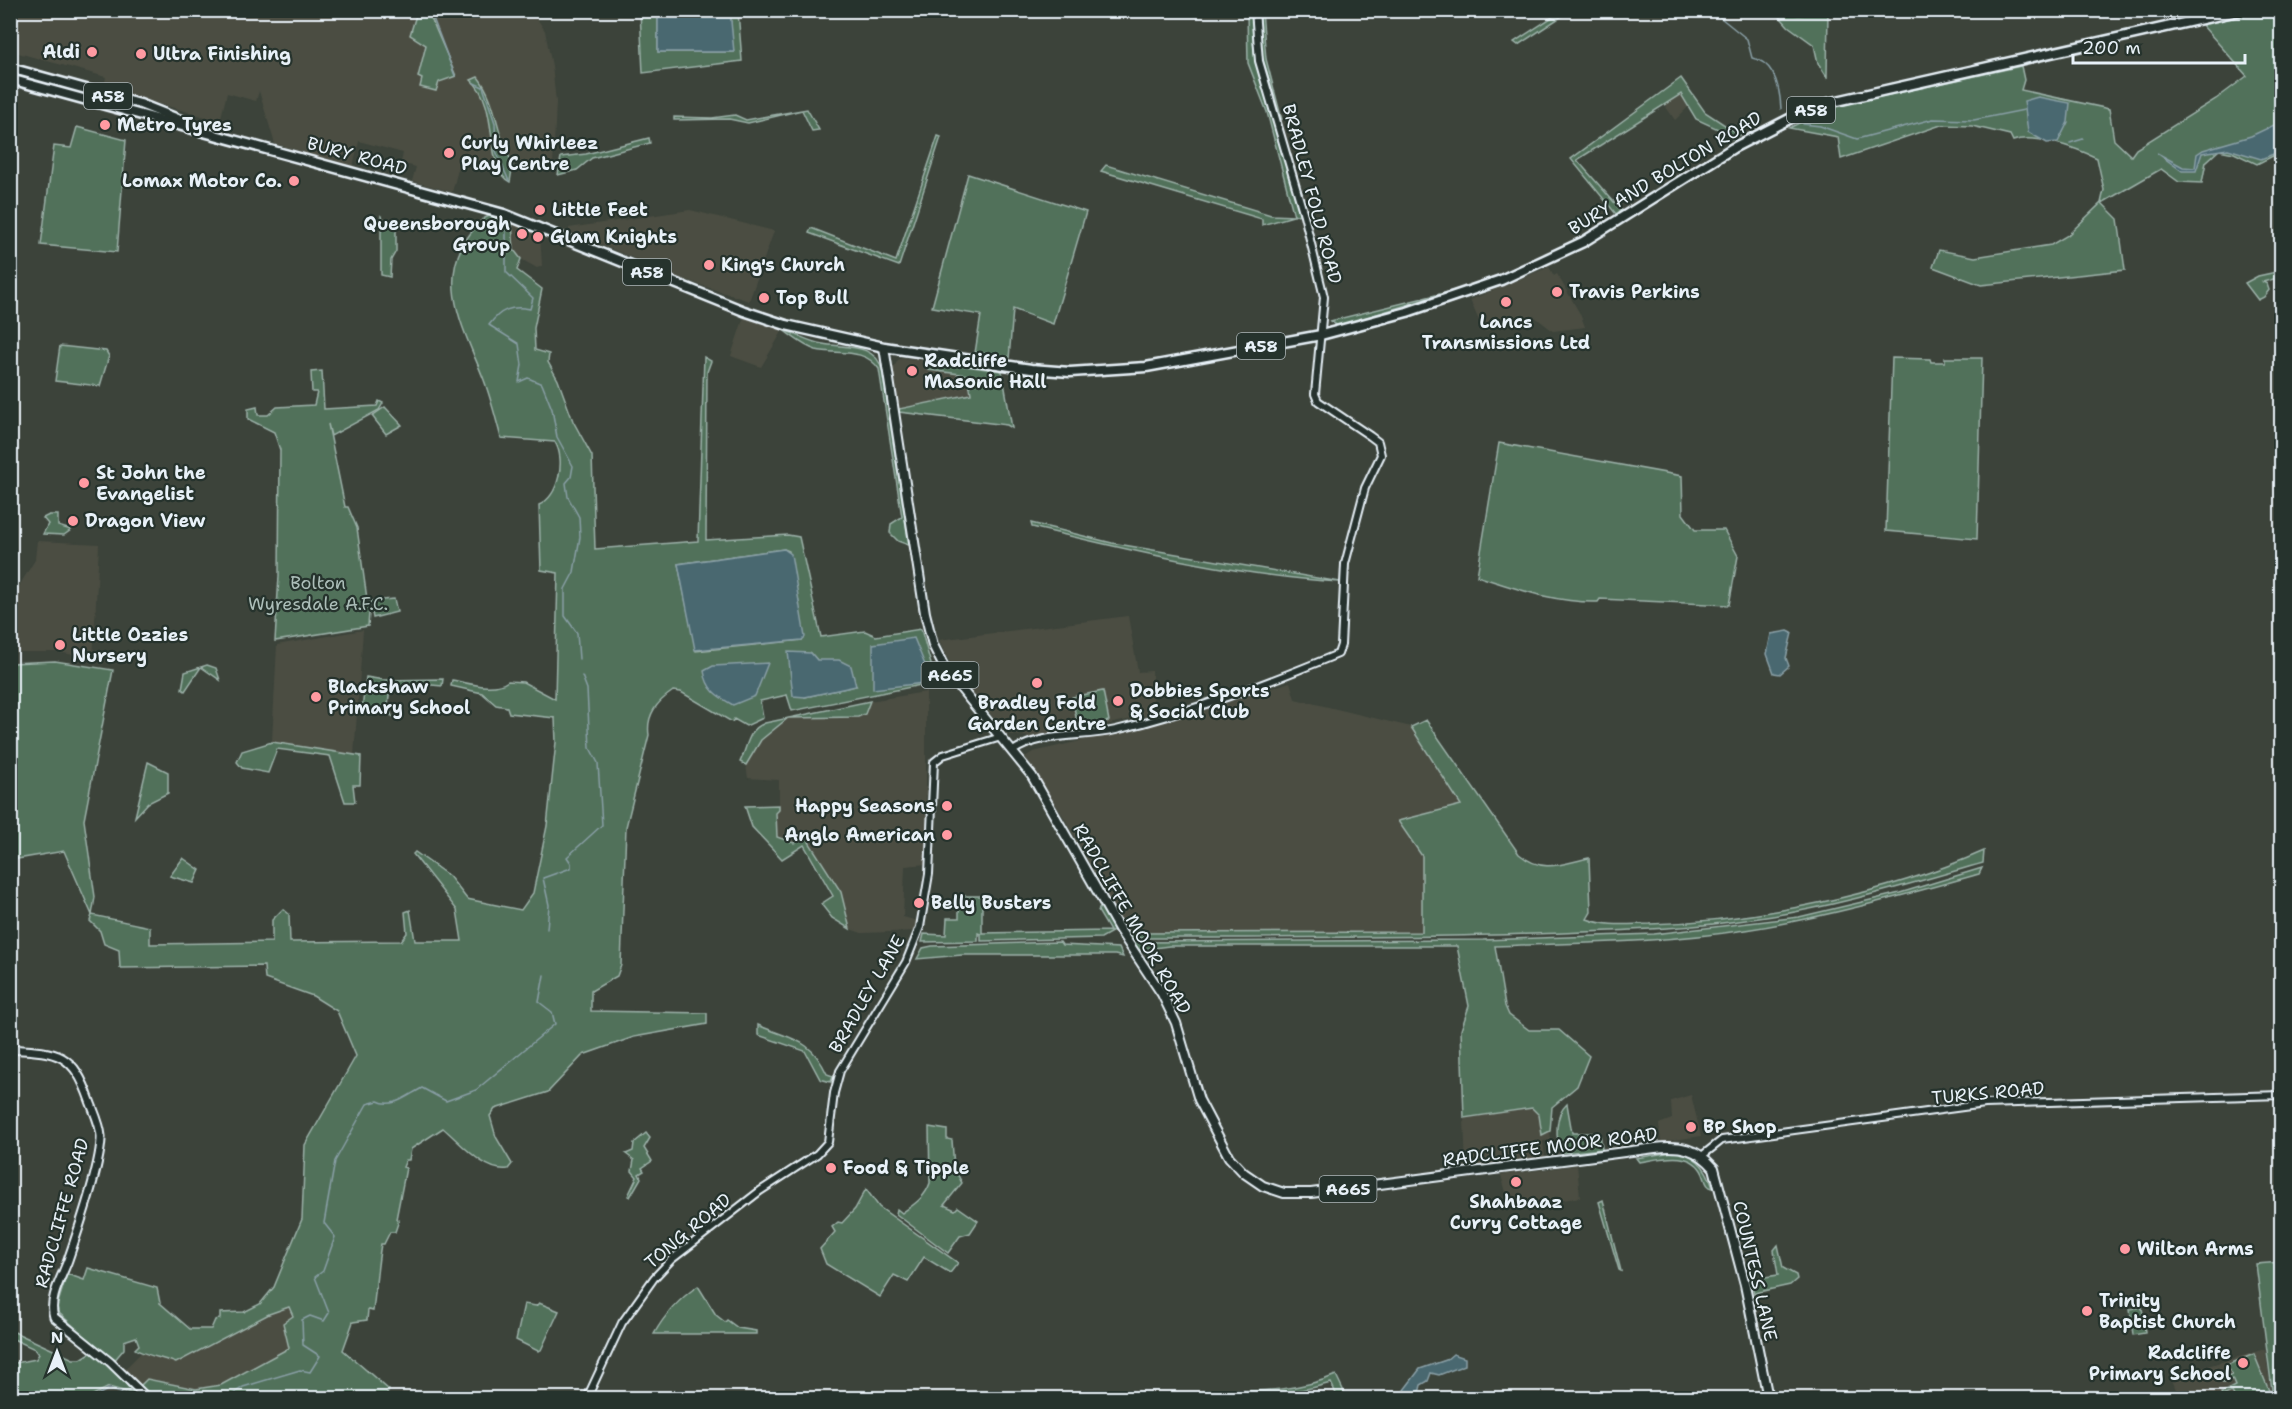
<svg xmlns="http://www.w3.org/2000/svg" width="2292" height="1409" font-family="'Shantell Sans',sans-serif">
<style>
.built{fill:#4c4e43}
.green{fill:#51715a;stroke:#9cb1a9;stroke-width:1.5;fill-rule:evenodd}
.water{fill:#4a6870;stroke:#899fa6;stroke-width:1.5}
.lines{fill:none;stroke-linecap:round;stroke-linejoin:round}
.stream{stroke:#899fa6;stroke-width:1.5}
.tertiary-casing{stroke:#e8f1f8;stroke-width:10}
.secondary-casing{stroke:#e8f1f8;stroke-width:11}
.primary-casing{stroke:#e8f1f8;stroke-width:12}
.trunk-casing{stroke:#e8f1f8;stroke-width:13}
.tertiary{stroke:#26332d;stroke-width:6}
.secondary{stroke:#26332d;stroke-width:7}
.primary{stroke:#26332d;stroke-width:8}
.trunk{stroke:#26332d;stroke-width:8}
.poi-dot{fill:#ff9aa2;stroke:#26332d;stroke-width:2}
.labels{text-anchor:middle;stroke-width:4.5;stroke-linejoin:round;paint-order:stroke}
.shield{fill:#26332d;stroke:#aeb8bb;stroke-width:1.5}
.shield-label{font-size:16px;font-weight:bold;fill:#e8f1f8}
.poi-label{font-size:18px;font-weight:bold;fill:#e8f1f8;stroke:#26332d;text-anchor:start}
.street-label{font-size:18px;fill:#e8f1f8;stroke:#26332d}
.park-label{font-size:18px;fill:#acbeb9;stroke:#26332d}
</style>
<rect width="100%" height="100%" fill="#3c433a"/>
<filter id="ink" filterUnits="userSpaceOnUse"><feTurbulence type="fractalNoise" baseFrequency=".0167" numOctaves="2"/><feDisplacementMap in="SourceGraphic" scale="12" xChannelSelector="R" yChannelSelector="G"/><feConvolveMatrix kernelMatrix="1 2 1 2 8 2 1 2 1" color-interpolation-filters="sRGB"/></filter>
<g filter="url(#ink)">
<g class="built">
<path d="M10,11H424L416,15L414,36L426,45L418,76L439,82L456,76L428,11H532L545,31L552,66L556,102L553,164L513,163L504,150L502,134L478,78L491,124L497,168L461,158L452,192L412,181L416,167L401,163L403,153L359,141L353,166L275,144L259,91L256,101L227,93L220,121L104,88L106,77L11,51Z"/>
<path d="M1681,94L1688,107L1675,120L1664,104Z"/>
<path d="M690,210L774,231L749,301L680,278L569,231V228L589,225Z"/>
<path d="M512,224L540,234L542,266L537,268L521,259L514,250Z"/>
<path d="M1549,267L1554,276L1557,274L1580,314L1585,327L1553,331L1534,316L1484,332L1470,300Z"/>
<path d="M744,317L783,330L761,367L731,356Z"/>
<path d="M904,358L927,361L928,371L968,375L971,394L899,409L893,369L898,360Z"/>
<path d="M37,541L99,544L93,659L59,652H11V599L35,560Z"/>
<path d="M1128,616L1138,672L1152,671L1154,714L1073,732L1030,737L1007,734L953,669L939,640Z"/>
<path d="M363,630L354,755L272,742L277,645Z"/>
<path d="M1290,682L1295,699L1411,727L1462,805L1399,821L1422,856V932L1127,933L1065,819L1025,757L1033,752L1187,716Z"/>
<path d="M926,692V864L905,866L903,917L918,921L916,931L862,933L850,929L841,892L808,842L782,859L752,827L745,806L779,805V780L748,778L746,765L761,740L788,718L858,717L865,714L870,701Z"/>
<path d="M1691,1095L1701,1136L1661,1142L1659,1124L1672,1119L1671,1101Z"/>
<path d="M1532,1108L1539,1115L1542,1134L1550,1131L1551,1140L1543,1141L1545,1157L1466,1168L1464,1118Z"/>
<path d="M1577,1165L1580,1197L1511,1209L1501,1175Z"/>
<path d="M289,1307L293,1316L283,1323L289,1348L221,1385L196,1389L148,1379L140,1386L124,1370L141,1353L155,1354L176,1362L269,1314Z"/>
<path d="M2265,1349L2272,1398H2178L2175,1393L2177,1392L2171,1377Z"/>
</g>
<g class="green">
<path d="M1563,10L1570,11L1518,45L1514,42Z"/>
<path d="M424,11H428L456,76L439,82L436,91L420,87L422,79L418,77L426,45L410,35L416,15Z"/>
<path d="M640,11H658V52H733L730,11H738L742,61L643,73Z"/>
<path d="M1247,11H1252L1254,54L1300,214L1262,225V219L1101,171L1106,165L1271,215L1294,216L1267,112L1248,63Z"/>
<path d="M1259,11H1262L1266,59L1282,120L1262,57Z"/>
<path d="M1775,11L1799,15L1828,11L1827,77L1818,63L1814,45L1788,26Z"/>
<path d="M2263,11H2281V52L2278,54L2282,64L2281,152L2257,164L2234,153L2219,150L2206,162L2202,183L2179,182L2161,169L2102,203L2118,219L2125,270L1981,285L1933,267L1939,250L1975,257L2051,245L2068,235L2101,203L2104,190L2097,158C2076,148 2034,133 2013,141L2010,135L1972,126L1941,125L1841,159L1838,137L1789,128L1829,108L2021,66L2024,80L2021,90L2109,109L2114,140L2131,156L2136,149L2216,99L2247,76L2202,25Z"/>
<path d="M478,77C498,102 496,138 513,163L510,182C483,169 501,106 471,80Z"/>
<path d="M1681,78L1705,112L1740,135L1732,139L1727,133L1696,119L1681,94L1577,160L1621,210L1616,214L1571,159Z"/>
<path d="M807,109L819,130L812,131L802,110L748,123L729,119L674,120V117L712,118L735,115L746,120Z"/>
<path d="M77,127L126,140L117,252L41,245L54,146L71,148Z"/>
<path d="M938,136L941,137L899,266L809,233L811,228L896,261Z"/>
<path d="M649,138L650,143L592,158L577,170L558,175L561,157L586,154Z"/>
<path d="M968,174L1086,212L1053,324L1013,309L1009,359L995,354L975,353L981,315L932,307Z"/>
<path d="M381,216L385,220L396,224V251L391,260L390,277L381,275Z"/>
<path d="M489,216L512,224L514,250L521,259L517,270L542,289L534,328L535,350L549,354L548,362L558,380L573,421L592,456L595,549L698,541L704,357L711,361L707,372L706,540L788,535L799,537L821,637L865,631L876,636L921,629L936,682L792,711L787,695L760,701L763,718L746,726L734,719L732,722L681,692L673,691C657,702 646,715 649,735L626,827L621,965L617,976L591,991V1011L707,1013V1024L634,1037L583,1055L548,1092L495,1109L490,1116L496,1137L512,1164L508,1169C485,1173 460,1142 443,1128L411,1149L409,1160H406L403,1167L406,1168L396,1219L399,1220L395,1232H390L384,1244H381C377,1267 376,1288 373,1311L368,1310L367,1320L353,1322L343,1350L389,1390L387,1394L313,1398H152L140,1386L147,1379L196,1389L221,1385L289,1348L283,1323L293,1316L289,1307L269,1314L176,1363C164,1358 144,1355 135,1349L139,1345L136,1337L124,1341V1349L113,1362L58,1312L57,1306L67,1274L84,1280L88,1268L157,1288L160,1303L190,1329H211L215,1320L220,1319V1313L244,1312L260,1304L274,1287L302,1219L305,1145L356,1056L337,1011L313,996L265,979L264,966L120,968L119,950L104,944L100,931L90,921L92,915L64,851L11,860V663L55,661L113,670L84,820L95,897L92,915L150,927V944L272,942V920L283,909L289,914L290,942L401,941L407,933L405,912L410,910L415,941H462L457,910L413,854L415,852L449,876L467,899L521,910L533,893L547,826L556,742L555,718L509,713L507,707L496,705L482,693L451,686L452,680C469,683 494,692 508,681L523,682L555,699L558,573L541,570L539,505C559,496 566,460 555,442L501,438C496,419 491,399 484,380C466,333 434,281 470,234C477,226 479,220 489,216ZM784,549L789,551L802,640L696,651L678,564ZM811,653L817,660L856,686L805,697Z"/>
<path d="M2281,271V277L2263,282L2267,284L2269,290L2264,297L2258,300L2245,283L2258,276Z"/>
<path d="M1452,291L1338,326L1330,321Z"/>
<path d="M783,330C797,334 809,342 823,344C844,348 876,343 882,370L909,545L898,541L890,533L891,524L902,517L879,369C864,347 838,355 816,350C805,347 793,337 783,330Z"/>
<path d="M60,346L106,351L109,356L100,386L55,381Z"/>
<path d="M1892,358L1930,359L1931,362H1945V358H1982L1977,539L1886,531Z"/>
<path d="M927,361L1002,371L1012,428L1007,425L899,412V409L971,394L968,375L928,370Z"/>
<path d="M322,371L324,409L377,406L379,401L383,403L379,410L331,436L328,424L345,507H348L357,528L369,613L368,626L275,641L279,576L280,450L274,432L248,419V409L257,407L258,415H268L277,407L314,405L317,392H312L311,372Z"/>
<path d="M385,407L402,425L386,434L372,416Z"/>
<path d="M1499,443L1682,476L1683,514L1695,530H1724L1738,556L1729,605L1600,599L1598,602C1555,603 1518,589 1477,576Z"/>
<path d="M49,515H58V526L71,530L64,535L43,534L48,524L43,518Z"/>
<path d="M1031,523L1112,543L1340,582C1236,576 1133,551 1032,527Z"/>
<path d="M394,599L397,612L373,618L370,601Z"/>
<path d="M207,665L216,668L220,680L201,667L185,691L182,689L185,672Z"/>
<path d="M366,677L384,680L443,679L442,686L420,684L413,690L390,686L388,706L392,716L379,708L362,709Z"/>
<path d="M1103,691L1109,721L1078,727L1072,697Z"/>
<path d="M870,701L865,714L858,717L788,718L761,740L746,765L740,762C748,746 747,730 765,723Z"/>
<path d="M1426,720L1519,854C1543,874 1561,864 1589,858L1591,912L1587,919C1607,927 1628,924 1650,924C1756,921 1887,894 1984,851L1983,863C1909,884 1835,907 1759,918C1684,930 1609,931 1533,934C1399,938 1264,938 1130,938L1127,933L1422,932V856L1398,821L1461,805L1411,727Z"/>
<path d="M272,742L361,756L360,785H353L355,802H345L330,756L277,749L268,773L242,768L237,762L242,751Z"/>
<path d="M148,762L168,772V793L148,803L135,817Z"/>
<path d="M779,805V810L776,813L777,837L794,843L811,837L813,839L809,842L841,892L850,929L832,918L821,904L833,896L804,845L782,859L752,827L745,806Z"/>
<path d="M183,858L200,870L194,883L170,876Z"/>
<path d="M1982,868L1979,874C1901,896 1824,918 1745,930C1662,943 1579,943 1495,946L1505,1006L1509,1015L1529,1030H1559L1589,1056L1577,1086L1552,1107L1550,1131L1542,1135L1539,1115L1532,1108L1464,1118L1461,1030L1469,1006L1457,946H1169L1138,950L1133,942L1483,940L1654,934L1799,917L1900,893Z"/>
<path d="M959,896H982V933L1110,931L1098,911L1101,905L1117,929L1101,938L981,941V934L978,933V941L922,942L924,934L946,935L947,918H959Z"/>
<path d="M1060,942L1062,945L1119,948L1123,957L1115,955H962L917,959L923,948L932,946Z"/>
<path d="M758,1025C791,1040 810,1037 827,1074L833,1076L831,1082L820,1079L805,1051L758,1035Z"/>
<path d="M1567,1104L1572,1133H1600L1602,1149L1563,1153C1554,1139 1555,1115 1567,1104Z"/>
<path d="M929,1127L947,1130V1139L952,1140L954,1168L962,1183L944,1205L955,1210L958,1207L978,1221L970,1233L960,1236L948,1253L896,1214L897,1209L902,1213C913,1205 925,1198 930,1183Z"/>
<path d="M646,1133L650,1138L644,1148L652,1161L642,1168L644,1171L639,1174L641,1178L630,1197L628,1196L637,1177L632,1171L634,1160L626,1154L633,1151L634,1143Z"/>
<path d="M1672,1152C1696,1152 1707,1168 1713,1188C1706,1187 1706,1181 1703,1174C1692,1149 1660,1159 1639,1162L1636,1158Z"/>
<path d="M866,1189L879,1207L958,1263L950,1273L924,1257L908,1282L894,1275L880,1297L826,1264L820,1249L835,1232L832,1227L838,1222L842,1223L855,1209Z"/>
<path d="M1603,1200L1621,1271L1619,1270L1599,1202Z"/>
<path d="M1778,1245L1783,1268L1796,1275L1797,1279L1790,1285L1754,1293L1751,1279L1778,1275L1774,1250Z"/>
<path d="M2281,1262V1398H2273L2256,1264Z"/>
<path d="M698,1286L716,1315L725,1322L727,1320L738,1328L756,1331V1334H654C665,1314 679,1299 698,1286Z"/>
<path d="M539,1303L559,1311L541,1350L538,1351L516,1340L524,1304L536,1306Z"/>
<path d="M2142,1307L2145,1333L2133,1335L2130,1309Z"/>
<path d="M12,1331L73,1359H81L92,1352L116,1372L134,1394L109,1387L87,1398H56L47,1395L11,1398L10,1364L36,1359L39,1354L35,1349L11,1338Z"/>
<path d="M2254,1354L2272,1398H2232L2234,1396L2232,1392L2222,1396L2221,1393L2235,1386L2232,1379L2223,1383L2221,1380L2232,1375L2227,1365Z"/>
<path d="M1336,1375L1347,1398H1338L1331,1383C1296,1393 1264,1397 1228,1394V1398H1222V1389C1256,1394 1304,1389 1336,1375Z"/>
</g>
<g class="water">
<path d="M658,11H730L734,52H658Z"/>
<path d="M2038,97L2070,103L2068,122L2058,142L2047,143L2028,132L2024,101Z"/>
<path d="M2274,125L2281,130V151L2261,159L2228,149L2202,153L2196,171H2182L2157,153L2183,167L2195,168L2197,154L2203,150L2251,136Z"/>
<path d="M784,549L791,554L805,637L802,640L695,650L678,564Z"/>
<path d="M1788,631L1792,633L1786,658L1789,666L1780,674L1774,673L1767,654L1771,634Z"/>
<path d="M914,638L932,682L873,689V644Z"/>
<path d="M788,652L811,653L817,660H839L851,666L856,686L805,697L793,696Z"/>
<path d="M768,663L755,696L733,705C717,696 707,690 704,671L713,666Z"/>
<path d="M1453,1354L1465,1358V1365L1439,1375L1431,1373L1428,1381L1421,1385L1418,1398L1405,1396L1404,1390L1420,1369L1446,1360Z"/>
</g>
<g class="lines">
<g class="stream">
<path d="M430,10L455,76"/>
<path d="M1711,10L1747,39L1752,58C1775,62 1780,89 1781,109"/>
<path d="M474,83L483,87L495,123L496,151L509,181"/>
<path d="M1803,124L1820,126L1857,139L1933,119L1974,120L2024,110"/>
<path d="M2070,143L2083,139"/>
<path d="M506,224V272L533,298L530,309C511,305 500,310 489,325L519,344L522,365L519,382L528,378L542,384L552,409L557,437L573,466L571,477L566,483L568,497L579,517L580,537L574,572L565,589V616L577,633L579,659"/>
<path d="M547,929L549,905L543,878L571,868V863L567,857L602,825L598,763L590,748L587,689L582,676"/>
<path d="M150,1396L167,1398"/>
<path d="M38,1398H50"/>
<path d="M92,1398L109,1389L133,1397H142"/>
<path d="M227,1398L243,1387L300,1370L310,1372L320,1356L303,1345L302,1320L310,1316L324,1321L329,1313L315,1277L323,1271L335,1237L324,1223L335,1161L367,1104L378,1101C393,1109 408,1095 422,1088L446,1101L476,1090L555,1024L552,1012L539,1002L544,975"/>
</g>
<g class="tertiary-casing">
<g id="tertiary">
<path d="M1013,751C1042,732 1082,738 1116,730C1192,712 1265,684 1338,654L1341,645L1345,564L1365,488L1381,455L1378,442L1370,436L1318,401L1315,394L1324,297L1304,215L1259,61L1255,10"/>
<path d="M1703,1155L1722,1140L1985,1104L2282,1095"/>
<path d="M587,1398L622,1323L654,1278L671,1260L760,1191L817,1154L828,1142L834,1093L840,1071L906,962L920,927L929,874L934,762L943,755L1001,737"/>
</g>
</g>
<g class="secondary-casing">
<path id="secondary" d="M10,1049C58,1052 73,1052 90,1101C94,1112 100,1124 101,1136C102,1160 77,1234 68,1260C62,1277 48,1299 54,1317L110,1362L147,1398"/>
</g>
<g class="primary-casing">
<path id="primary" d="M884,347L925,613L933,645L945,669L1032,776L1119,929L1162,994L1176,1023L1199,1100L1229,1157L1244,1173L1263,1186L1284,1193H1311L1655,1148C1680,1145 1697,1148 1714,1168L1745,1285L1768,1398"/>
</g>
<g class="trunk-casing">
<g id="trunk">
<path d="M10,68L140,104L188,123"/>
<path d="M10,79L504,214L744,311L786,325L884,347L1031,369L1070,372L1146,367L1321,335L1407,312L1501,280L1583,242L1733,148L1797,115L1828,103L2242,10"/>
</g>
</g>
<use href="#tertiary" class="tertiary"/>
<use href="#secondary" class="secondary"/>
<use href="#primary" class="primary"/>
<use href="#trunk" class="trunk"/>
</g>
</g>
<g class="poi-dot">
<circle cx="92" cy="52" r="6"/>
<circle cx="141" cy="54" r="6"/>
<circle cx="105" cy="125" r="6"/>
<circle cx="449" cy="153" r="6"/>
<circle cx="294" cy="181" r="6"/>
<circle cx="540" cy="210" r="6"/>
<circle cx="522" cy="234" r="6"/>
<circle cx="538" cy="237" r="6"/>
<circle cx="709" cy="265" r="6"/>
<circle cx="1557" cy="292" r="6"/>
<circle cx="764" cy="298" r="6"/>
<circle cx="1506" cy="302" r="6"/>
<circle cx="912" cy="371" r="6"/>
<circle cx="84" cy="483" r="6"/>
<circle cx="73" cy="521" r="6"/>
<circle cx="60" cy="645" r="6"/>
<circle cx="1037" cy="683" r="6"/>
<circle cx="316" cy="697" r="6"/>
<circle cx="1118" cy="701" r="6"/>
<circle cx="947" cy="806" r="6"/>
<circle cx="947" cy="835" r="6"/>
<circle cx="919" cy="903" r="6"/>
<circle cx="1691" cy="1127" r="6"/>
<circle cx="831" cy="1168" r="6"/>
<circle cx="1516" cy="1182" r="6"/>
<circle cx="2125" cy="1249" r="6"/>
<circle cx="2087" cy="1311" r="6"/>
<circle cx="2243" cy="1363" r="6"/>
</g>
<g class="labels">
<g class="shield">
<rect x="84" y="83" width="48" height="26" rx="4.5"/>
<rect x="1787" y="97" width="48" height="26" rx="4.5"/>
<rect x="623" y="259" width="48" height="26" rx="4.5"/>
<rect x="1237" y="333" width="48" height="26" rx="4.5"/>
<rect x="921.5" y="662" width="57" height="26" rx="4.5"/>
<rect x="1319.5" y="1176" width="57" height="26" rx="4.5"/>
</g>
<g class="shield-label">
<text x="108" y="102">A58</text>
<text x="1811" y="116">A58</text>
<text x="647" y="278">A58</text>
<text x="1261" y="352">A58</text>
<text x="950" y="681">A665</text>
<text x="1348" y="1195">A665</text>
</g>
<g class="poi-label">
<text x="80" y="58" text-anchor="end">Aldi</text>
<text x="153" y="60">Ultra Finishing</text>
<text x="117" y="131">Metro Tyres</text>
<text x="461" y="149">Curly Whirleez<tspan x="461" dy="21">Play Centre</tspan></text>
<text x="282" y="187" text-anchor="end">Lomax Motor Co.</text>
<text x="552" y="216">Little Feet</text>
<text x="510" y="230" text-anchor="end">Queensborough<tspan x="510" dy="21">Group</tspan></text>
<text x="550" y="243">Glam Knights</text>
<text x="721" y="271">King's Church</text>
<text x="1569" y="298">Travis Perkins</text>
<text x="776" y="304">Top Bull</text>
<text x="1506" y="328" text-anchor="middle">Lancs<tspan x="1506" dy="21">Transmissions Ltd</tspan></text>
<text x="924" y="367">Radcliffe<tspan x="924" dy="21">Masonic Hall</tspan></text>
<text x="96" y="479">St John the<tspan x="96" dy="21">Evangelist</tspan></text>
<text x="85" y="527">Dragon View</text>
<text x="72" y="641">Little Ozzies<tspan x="72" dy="21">Nursery</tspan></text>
<text x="328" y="693">Blackshaw<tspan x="328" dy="21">Primary School</tspan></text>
<text x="1130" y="697">Dobbies Sports<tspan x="1130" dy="21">&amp; Social Club</tspan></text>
<text x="1037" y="709" text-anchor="middle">Bradley Fold<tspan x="1037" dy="21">Garden Centre</tspan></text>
<text x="935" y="812" text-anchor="end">Happy Seasons</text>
<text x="935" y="841" text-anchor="end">Anglo American</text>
<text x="931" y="909">Belly Busters</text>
<text x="1703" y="1133">BP Shop</text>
<text x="843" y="1174">Food &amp; Tipple</text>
<text x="1516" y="1208" text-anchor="middle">Shahbaaz<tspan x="1516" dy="21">Curry Cottage</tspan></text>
<text x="2137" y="1255">Wilton Arms</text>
<text x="2099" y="1307">Trinity<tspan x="2099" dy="21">Baptist Church</tspan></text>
<text x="2231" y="1359" text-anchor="end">Radcliffe<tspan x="2231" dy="21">Primary School</tspan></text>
</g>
<g class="street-label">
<text transform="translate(357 156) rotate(15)" y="6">BURY ROAD</text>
<text transform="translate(1665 173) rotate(-31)" y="6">BURY AND BOLTON ROAD</text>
<text transform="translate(1312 194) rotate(75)" y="6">BRADLEY FOLD ROAD</text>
<text transform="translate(1132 919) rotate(60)" y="6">RADCLIFFE MOOR ROAD</text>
<text transform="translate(867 994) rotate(-60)" y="6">BRADLEY LANE</text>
<text transform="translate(1988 1093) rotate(-5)" y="6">TURKS ROAD</text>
<text transform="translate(1550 1147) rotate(-7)" y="6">RADCLIFFE MOOR ROAD</text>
<text transform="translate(62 1213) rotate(-74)" y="6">RADCLIFFE ROAD</text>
<text transform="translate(688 1231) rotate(-40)" y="6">TONG ROAD</text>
<text transform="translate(1755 1271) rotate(77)" y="6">COUNTESS LANE</text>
</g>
<g class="park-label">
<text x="318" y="589">Bolton<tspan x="318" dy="21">Wyresdale A.F.C.</tspan></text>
</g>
</g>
<rect width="2292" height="1409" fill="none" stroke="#26332d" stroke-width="36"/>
<rect x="18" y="18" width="2256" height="1373" fill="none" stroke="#e8f1f8" stroke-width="2" filter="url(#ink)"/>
<g transform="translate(57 1352)" stroke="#26332d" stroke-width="4.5" paint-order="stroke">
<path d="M0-4.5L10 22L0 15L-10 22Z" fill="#e8f1f8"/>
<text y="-9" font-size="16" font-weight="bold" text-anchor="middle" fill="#e8f1f8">N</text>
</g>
<path d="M2073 54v9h172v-9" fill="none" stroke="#e8f1f8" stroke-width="3"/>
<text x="2082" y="54" font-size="18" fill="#e8f1f8" stroke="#26332d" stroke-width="4.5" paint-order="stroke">200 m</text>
</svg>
